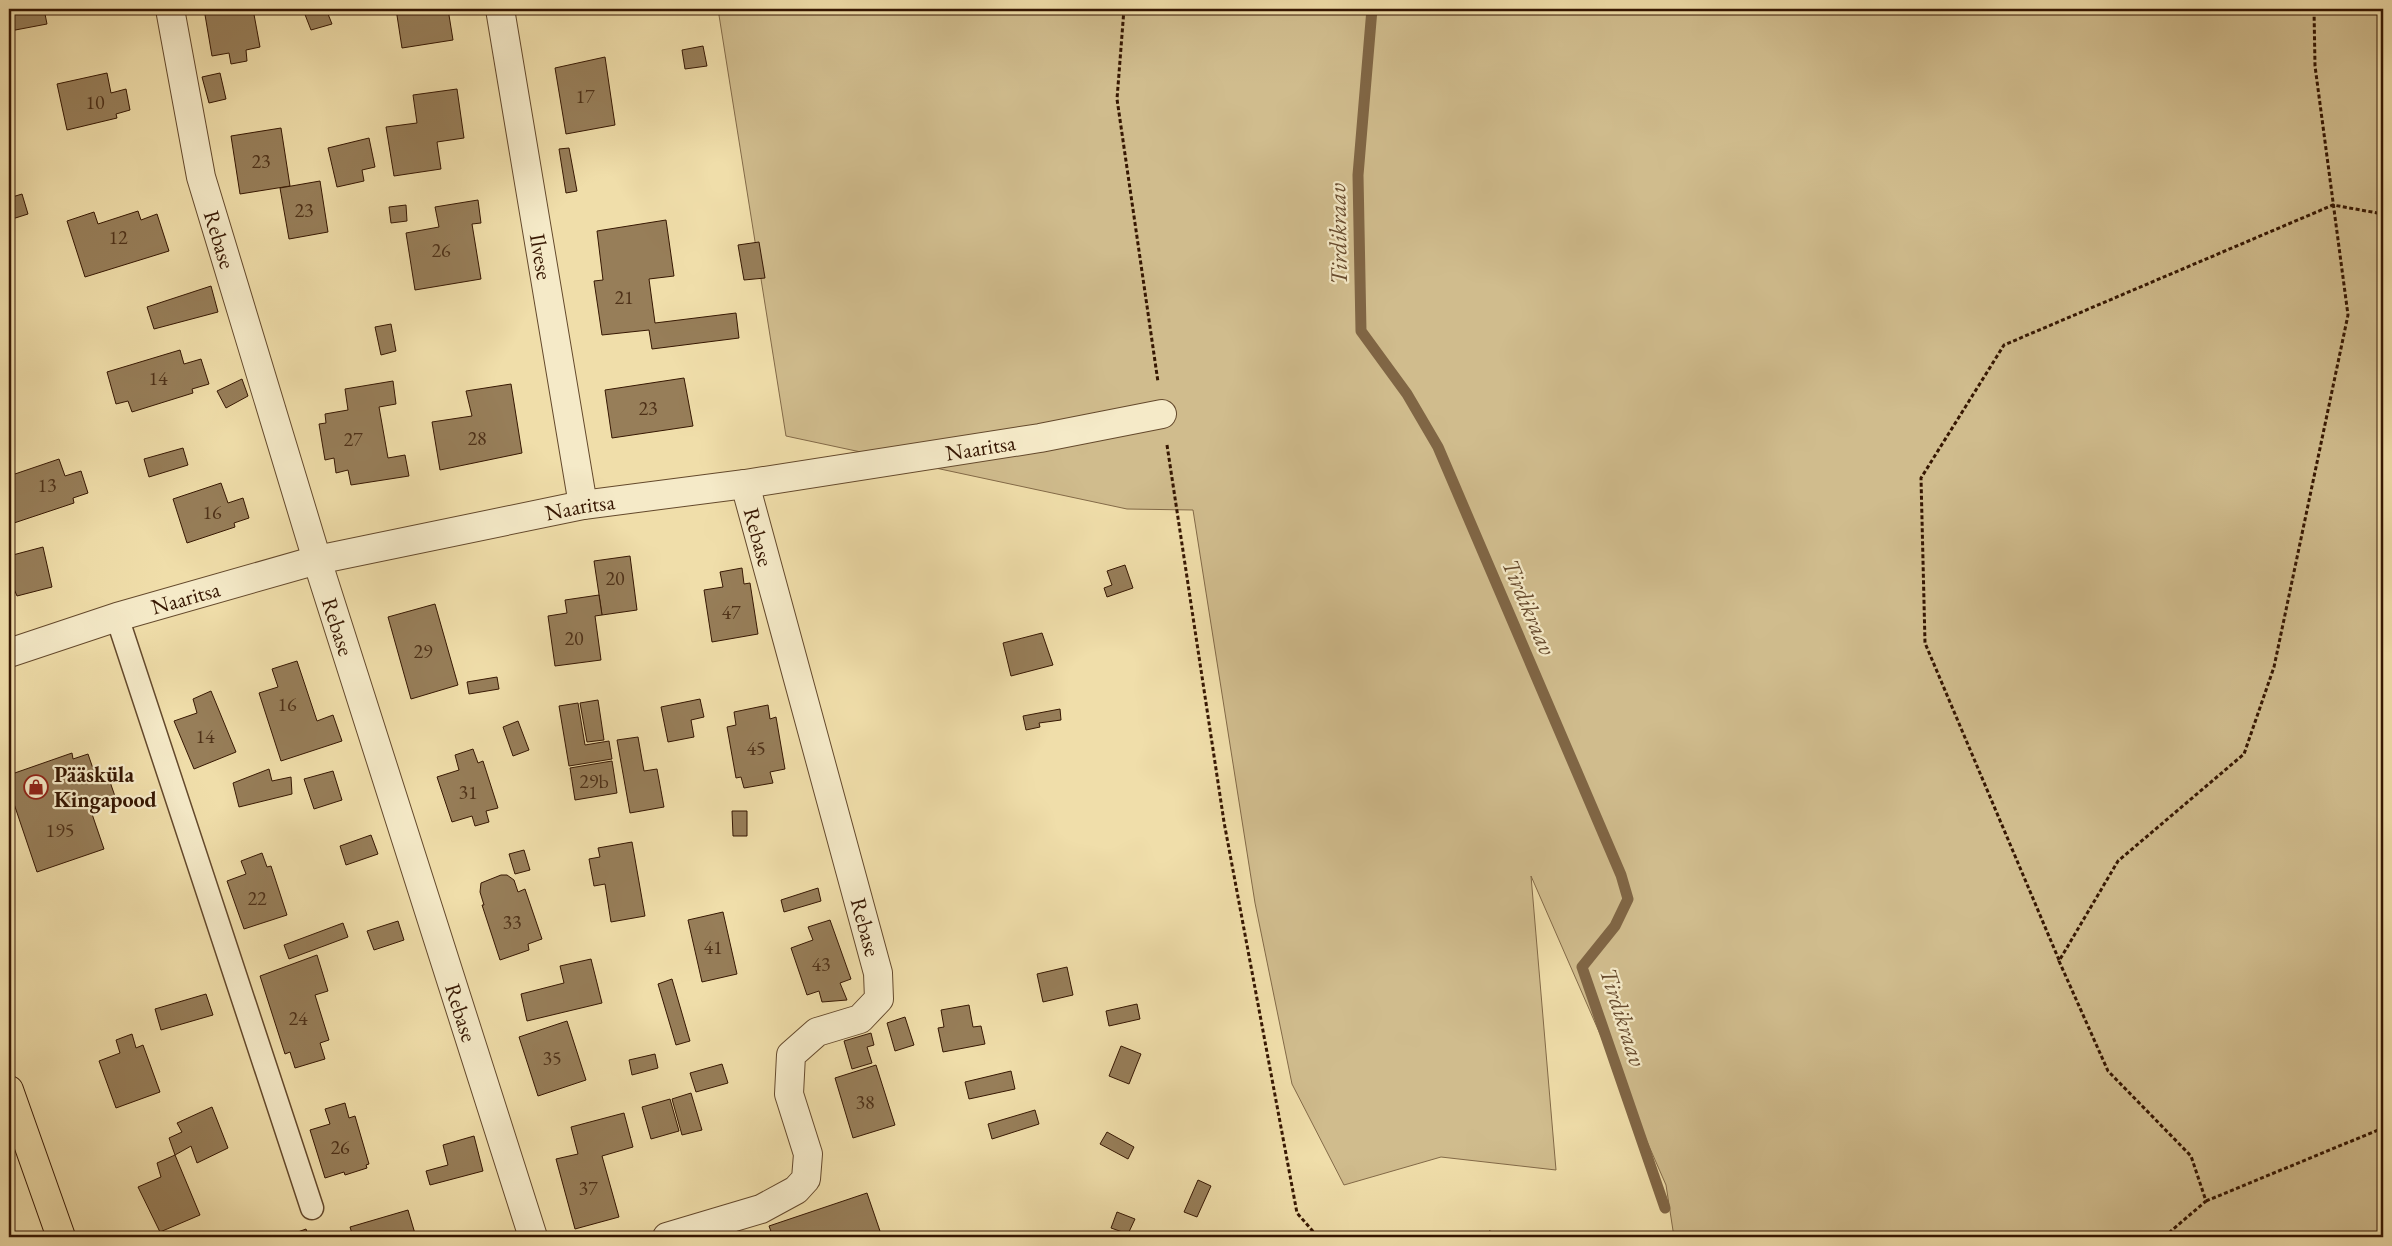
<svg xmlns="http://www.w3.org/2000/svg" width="2392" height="1246" font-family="'EB Garamond',serif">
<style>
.green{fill:#d0bc8d;stroke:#836a48}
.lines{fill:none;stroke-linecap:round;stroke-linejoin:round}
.stream{stroke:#806645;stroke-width:11}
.building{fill:#977e59;stroke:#361702}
.lane-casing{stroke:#64492c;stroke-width:25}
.street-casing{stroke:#64492c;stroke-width:30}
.highway-casing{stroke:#361702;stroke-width:30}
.path{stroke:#361702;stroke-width:3;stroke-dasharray:4 2.5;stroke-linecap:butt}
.lane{stroke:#f5eac8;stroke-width:22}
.street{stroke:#f5eac8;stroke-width:28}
.highway{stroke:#f0deaa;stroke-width:28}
.labels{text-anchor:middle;stroke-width:4.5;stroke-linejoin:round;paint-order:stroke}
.number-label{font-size:20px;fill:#4e3118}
.street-label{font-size:22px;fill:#361702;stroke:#f5eac8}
.poi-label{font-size:22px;font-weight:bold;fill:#361702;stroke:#f5eac8;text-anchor:start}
.water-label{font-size:24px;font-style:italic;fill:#674b2e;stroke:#f5eac8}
</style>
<rect width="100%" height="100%" fill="#f0deaa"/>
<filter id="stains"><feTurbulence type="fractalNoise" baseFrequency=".004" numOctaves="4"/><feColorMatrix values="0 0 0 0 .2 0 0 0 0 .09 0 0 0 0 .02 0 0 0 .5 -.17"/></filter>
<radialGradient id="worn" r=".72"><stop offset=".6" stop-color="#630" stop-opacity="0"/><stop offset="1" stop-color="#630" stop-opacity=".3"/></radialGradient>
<path class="green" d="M718,9H2383V1237H1674L1666,1185L1531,876L1556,1170L1441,1157L1344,1185L1292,1084L1255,903L1193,510L1127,509L786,436Z"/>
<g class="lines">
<path class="stream" d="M1372,9L1358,175L1361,331L1407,394L1438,447L1621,875L1628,899L1615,926L1582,967L1665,1208"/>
</g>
<g class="building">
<path d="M13,9H44L47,24L10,31L9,18L13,16Z"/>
<path d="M204,9H253L260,47L246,50L247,61L231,64L229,53L212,56Z"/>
<path d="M313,9H326L332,24L311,30L304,12Z"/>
<path d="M396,9H448L453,40L402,48Z"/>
<path d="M703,46L707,66L685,69L682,50Z"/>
<path d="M605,57L615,125L566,134L555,68Z"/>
<path d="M107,73L111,93L126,89L130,110L116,114L117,118L67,130L57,84Z"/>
<path d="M220,73L226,99L209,103L202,77Z"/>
<path d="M457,89L464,138L437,142L441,169L394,176L386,127L417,123L413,95Z"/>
<path d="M281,128L290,186L240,194L231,136Z"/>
<path d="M369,138L375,167L362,170L364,181L337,187L328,148Z"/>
<path d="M569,148L577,191L566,193L559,149Z"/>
<path d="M320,181L328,232L289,239L280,188Z"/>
<path d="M22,194L28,214L9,220V198Z"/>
<path d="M478,200L481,223L472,224L481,279L415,290L406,233L439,227L435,207Z"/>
<path d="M406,205L407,221L391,223L389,207Z"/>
<path d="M138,211L141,220L157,214L169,251L85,277L67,221L94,212L98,224Z"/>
<path d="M666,220L674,276L649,279L655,323L736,313L739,338L652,349L649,330L602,335L594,281L603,280L597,231Z"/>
<path d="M759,242L765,278L744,280L738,245Z"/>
<path d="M211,286L218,312L154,329L147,307Z"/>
<path d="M391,324L396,351L381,355L375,327Z"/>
<path d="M180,350L184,364L201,359L209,384L192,389L193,393L132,412L128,401L116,404L107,372Z"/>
<path d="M684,378L693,426L612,438L605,390Z"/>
<path d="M242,379L248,396L226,408L217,391Z"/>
<path d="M393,381L396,404L379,407L388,458L405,455L409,476L351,485L348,470L336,473L334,458L325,460L319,424L326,423L325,414L348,410L345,389Z"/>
<path d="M511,384L522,453L440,470L432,422L472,416L466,391Z"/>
<path d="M183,448L188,465L149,477L144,459Z"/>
<path d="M59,459L65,476L81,471L88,493L73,498L74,503L11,524L9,517V476Z"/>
<path d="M221,483L228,503L243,498L249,518L234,523L235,527L187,543L173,499Z"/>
<path d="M43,547L52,587L17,596L9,577V556Z"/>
<path d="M630,556L637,610L602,615L594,561Z"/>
<path d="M1125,565L1133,588L1107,597L1104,588L1112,585L1107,571Z"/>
<path d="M742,568L744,584L750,583L758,634L712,642L704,590L723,587L720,572Z"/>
<path d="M599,595L602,615L595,616L601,660L555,666L548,616L567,613L565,600Z"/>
<path d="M435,604L458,685L411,699L388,617Z"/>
<path d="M1042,633L1053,665L1011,676L1003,643Z"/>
<path d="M297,661L317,721L333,715L342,741L281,761L259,693L278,687L272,669Z"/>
<path d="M497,677L499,689L469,694L467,682Z"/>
<path d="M211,691L236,752L194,769L174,721L197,713L193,699Z"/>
<path d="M700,699L704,717L691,720L694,737L668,742L661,707Z"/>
<path d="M598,700L604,740L587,742L580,703Z"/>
<path d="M578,703L585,745L609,741L612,759L569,766L559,706Z"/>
<path d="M768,705L770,719L776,717L785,769L770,772L773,783L744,788L741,777L736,778L727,727L736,725L734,712Z"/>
<path d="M1060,709L1061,720L1039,723L1040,727L1026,730L1023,716Z"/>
<path d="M518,721L529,750L513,756L503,727Z"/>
<path d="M638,737L644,771L657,769L664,807L630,813L617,740Z"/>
<path d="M473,749L478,763L483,761L498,808L486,811L489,822L475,826L472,816L452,822L437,777L459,770L455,755Z"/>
<path d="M72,753L73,759L88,754L98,783L109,779L117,802L91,811L104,849L37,872L9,789V775Z"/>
<path d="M612,761L617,793L575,800L570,768Z"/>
<path d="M269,769L272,781L291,777L292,794L239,807L233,783Z"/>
<path d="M333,771L342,800L314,809L304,779Z"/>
<path d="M732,811H747V836H733Z"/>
<path d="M371,835L378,854L346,865L340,846Z"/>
<path d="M632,842L645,916L611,922L605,884L594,886L589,859L600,857L598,848Z"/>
<path d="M524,850L530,870L515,874L509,854Z"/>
<path d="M262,853L267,867L271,866L287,915L244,929L227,881L246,874L241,861Z"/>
<path d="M501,875H507L514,880L518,892L525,889L542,939L528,944L529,950L500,960L482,905H484L480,892L481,883Z"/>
<path d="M818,888L821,901L784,912L781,900Z"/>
<path d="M723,912L737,974L702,982L688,920Z"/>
<path d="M830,920L851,979L840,983L847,1000L822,1002L819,991L807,995L791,948L813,940L808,927Z"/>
<path d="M398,921L404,940L374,950L367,931Z"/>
<path d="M343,923L348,937L289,959L284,945Z"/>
<path d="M317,955L328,991L315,995L329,1040L320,1043L325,1059L295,1068L290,1052L285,1054L260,976Z"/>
<path d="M591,959L602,1003L527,1021L521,994L564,983L560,966Z"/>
<path d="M1067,967L1073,995L1043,1002L1037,974Z"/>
<path d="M672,979L690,1041L676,1045L658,984Z"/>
<path d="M206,994L213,1015L161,1030L155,1009Z"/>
<path d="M1137,1004L1140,1019L1109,1026L1106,1011Z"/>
<path d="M969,1005L973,1027L981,1026L985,1044L943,1052L938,1028L944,1027L941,1010Z"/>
<path d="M905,1017L914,1045L895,1051L887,1023Z"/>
<path d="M567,1021L586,1080L538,1096L519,1037Z"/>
<path d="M871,1033L874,1045L867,1047L872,1063L852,1069L844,1041Z"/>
<path d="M132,1034L136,1048L143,1045L160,1092L116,1108L99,1061L120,1053L116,1040Z"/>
<path d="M1121,1046L1141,1054L1129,1084L1109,1076Z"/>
<path d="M655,1054L658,1068L632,1075L629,1060Z"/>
<path d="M722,1064L728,1083L696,1092L690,1073Z"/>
<path d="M876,1065L895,1125L853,1138L835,1078Z"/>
<path d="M1011,1071L1015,1089L969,1099L965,1082Z"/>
<path d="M691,1093L702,1130L682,1135L672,1099Z"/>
<path d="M670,1099L679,1131L651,1139L642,1107Z"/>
<path d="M345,1103L349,1118L355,1116L369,1164L366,1165L367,1168L345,1175L344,1172L325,1178L310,1130L330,1124L325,1109Z"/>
<path d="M212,1107L228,1148L197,1163L191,1146L175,1155L169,1138L182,1132L177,1123Z"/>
<path d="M1035,1110L1039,1124L992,1139L988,1124Z"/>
<path d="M624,1113L633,1147L602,1156L619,1217L575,1229L556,1159L578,1154L571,1127Z"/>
<path d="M1107,1132L1134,1147L1128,1159L1100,1144Z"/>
<path d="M474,1136L483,1171L430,1185L426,1171L448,1165L443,1145Z"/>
<path d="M175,1155L200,1215L160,1232L138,1187L161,1177L157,1163Z"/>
<path d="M1198,1180L1211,1186L1197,1217L1184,1212Z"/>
<path d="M867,1193L882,1237H773L769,1226Z"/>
<path d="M408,1210L416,1237H353L350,1227Z"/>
<path d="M1117,1212L1135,1219L1128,1234L1111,1228Z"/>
<path d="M306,1229L309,1237H284Z"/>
<path d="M1489,1231L1510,1235L1509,1237H1489Z"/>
</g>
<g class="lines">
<g class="lane-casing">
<path id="lane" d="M117,617L312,1208"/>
</g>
<g class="street-casing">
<g id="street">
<path id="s1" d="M170,9L201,177L317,560L533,1237"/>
<path id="s2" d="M500,9L583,505"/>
<path id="s3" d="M9,653L117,617L317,560L583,505L745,484L1040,438L1162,414"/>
<path d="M667,1237L761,1209L796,1190L806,1179L808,1154L789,1094L791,1055L817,1032L860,1019L879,999L878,973L745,484"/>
</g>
</g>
<g class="highway-casing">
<path id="highway" d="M9,1090L61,1237"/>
</g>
<g class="path">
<path d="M1124,9L1117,99L1158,382"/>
<path d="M1167,445L1224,822L1297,1213L1318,1237"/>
<path d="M2059,960L1925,643L1921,478L2004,345L2333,205L2383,214"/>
<path d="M2206,1201L2383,1128"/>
<path d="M2164,1237L2206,1201L2191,1156L2108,1071L2059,961L2118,861L2244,754L2274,667L2348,315L2315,66L2314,9"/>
</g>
<use href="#lane" class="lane"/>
<use href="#street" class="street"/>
<use href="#highway" class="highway"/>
</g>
<defs>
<g id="shop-ring" transform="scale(1.25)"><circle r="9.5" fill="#f5eac8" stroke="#8f2418" stroke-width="1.5"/><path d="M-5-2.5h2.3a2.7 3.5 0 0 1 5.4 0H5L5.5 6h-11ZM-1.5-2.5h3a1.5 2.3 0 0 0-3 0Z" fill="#8f2418"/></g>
</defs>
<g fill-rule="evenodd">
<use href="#shop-ring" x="36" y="787"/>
</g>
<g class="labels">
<g class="number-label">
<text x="585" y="103">17</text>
<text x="95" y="109">10</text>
<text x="261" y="168">23</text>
<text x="304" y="217">23</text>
<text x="118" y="244">12</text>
<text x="441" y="257">26</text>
<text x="624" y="304">21</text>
<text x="158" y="385">14</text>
<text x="648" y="415">23</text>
<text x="477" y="445">28</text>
<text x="353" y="446">27</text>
<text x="47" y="492">13</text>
<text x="212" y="519">16</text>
<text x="615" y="585">20</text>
<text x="731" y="619">47</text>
<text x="574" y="645">20</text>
<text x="423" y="658">29</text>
<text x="287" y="711">16</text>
<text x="205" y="743">14</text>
<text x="756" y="755">45</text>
<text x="594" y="788">29b</text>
<text x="468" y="799">31</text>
<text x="60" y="837">195</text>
<text x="257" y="905">22</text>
<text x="512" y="929">33</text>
<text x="713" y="954">41</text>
<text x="821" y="971">43</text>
<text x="298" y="1025">24</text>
<text x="552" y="1065">35</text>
<text x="865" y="1109">38</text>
<text x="340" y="1154">26</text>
<text x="588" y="1195">37</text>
</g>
<g class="street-label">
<text dy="8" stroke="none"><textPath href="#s1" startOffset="236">Rebase</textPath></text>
<text dy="8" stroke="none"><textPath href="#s2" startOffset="251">Ilvese</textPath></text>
<text dy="8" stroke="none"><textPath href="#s3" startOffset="995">Naaritsa</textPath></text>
<text dy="8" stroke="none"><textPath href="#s3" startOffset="590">Naaritsa</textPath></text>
<text transform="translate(759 537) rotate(75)" y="8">Rebase</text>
<text dy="8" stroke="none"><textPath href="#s3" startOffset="185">Naaritsa</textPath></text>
<text dy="8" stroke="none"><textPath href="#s1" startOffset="641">Rebase</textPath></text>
<text transform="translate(866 927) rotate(75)" y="8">Rebase</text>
<text dy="8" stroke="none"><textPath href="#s1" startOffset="1046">Rebase</textPath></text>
</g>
<g class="poi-label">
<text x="54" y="782">Pääsküla<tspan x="54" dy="25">Kingapood</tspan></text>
</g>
<g class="water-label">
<text transform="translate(1338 234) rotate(-91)" y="8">Tirdikraav</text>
<text transform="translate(1529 607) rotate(67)" y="8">Tirdikraav</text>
<text transform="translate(1623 1017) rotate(72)" y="8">Tirdikraav</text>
</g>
</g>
<rect width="2392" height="1246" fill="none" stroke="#f0deaa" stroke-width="30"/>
<rect x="10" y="10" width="2372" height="1226" fill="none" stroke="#361702" stroke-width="2.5"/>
<rect x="15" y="15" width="2362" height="1216" fill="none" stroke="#361702"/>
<rect width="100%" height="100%" filter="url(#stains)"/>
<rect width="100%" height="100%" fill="url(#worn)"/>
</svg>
